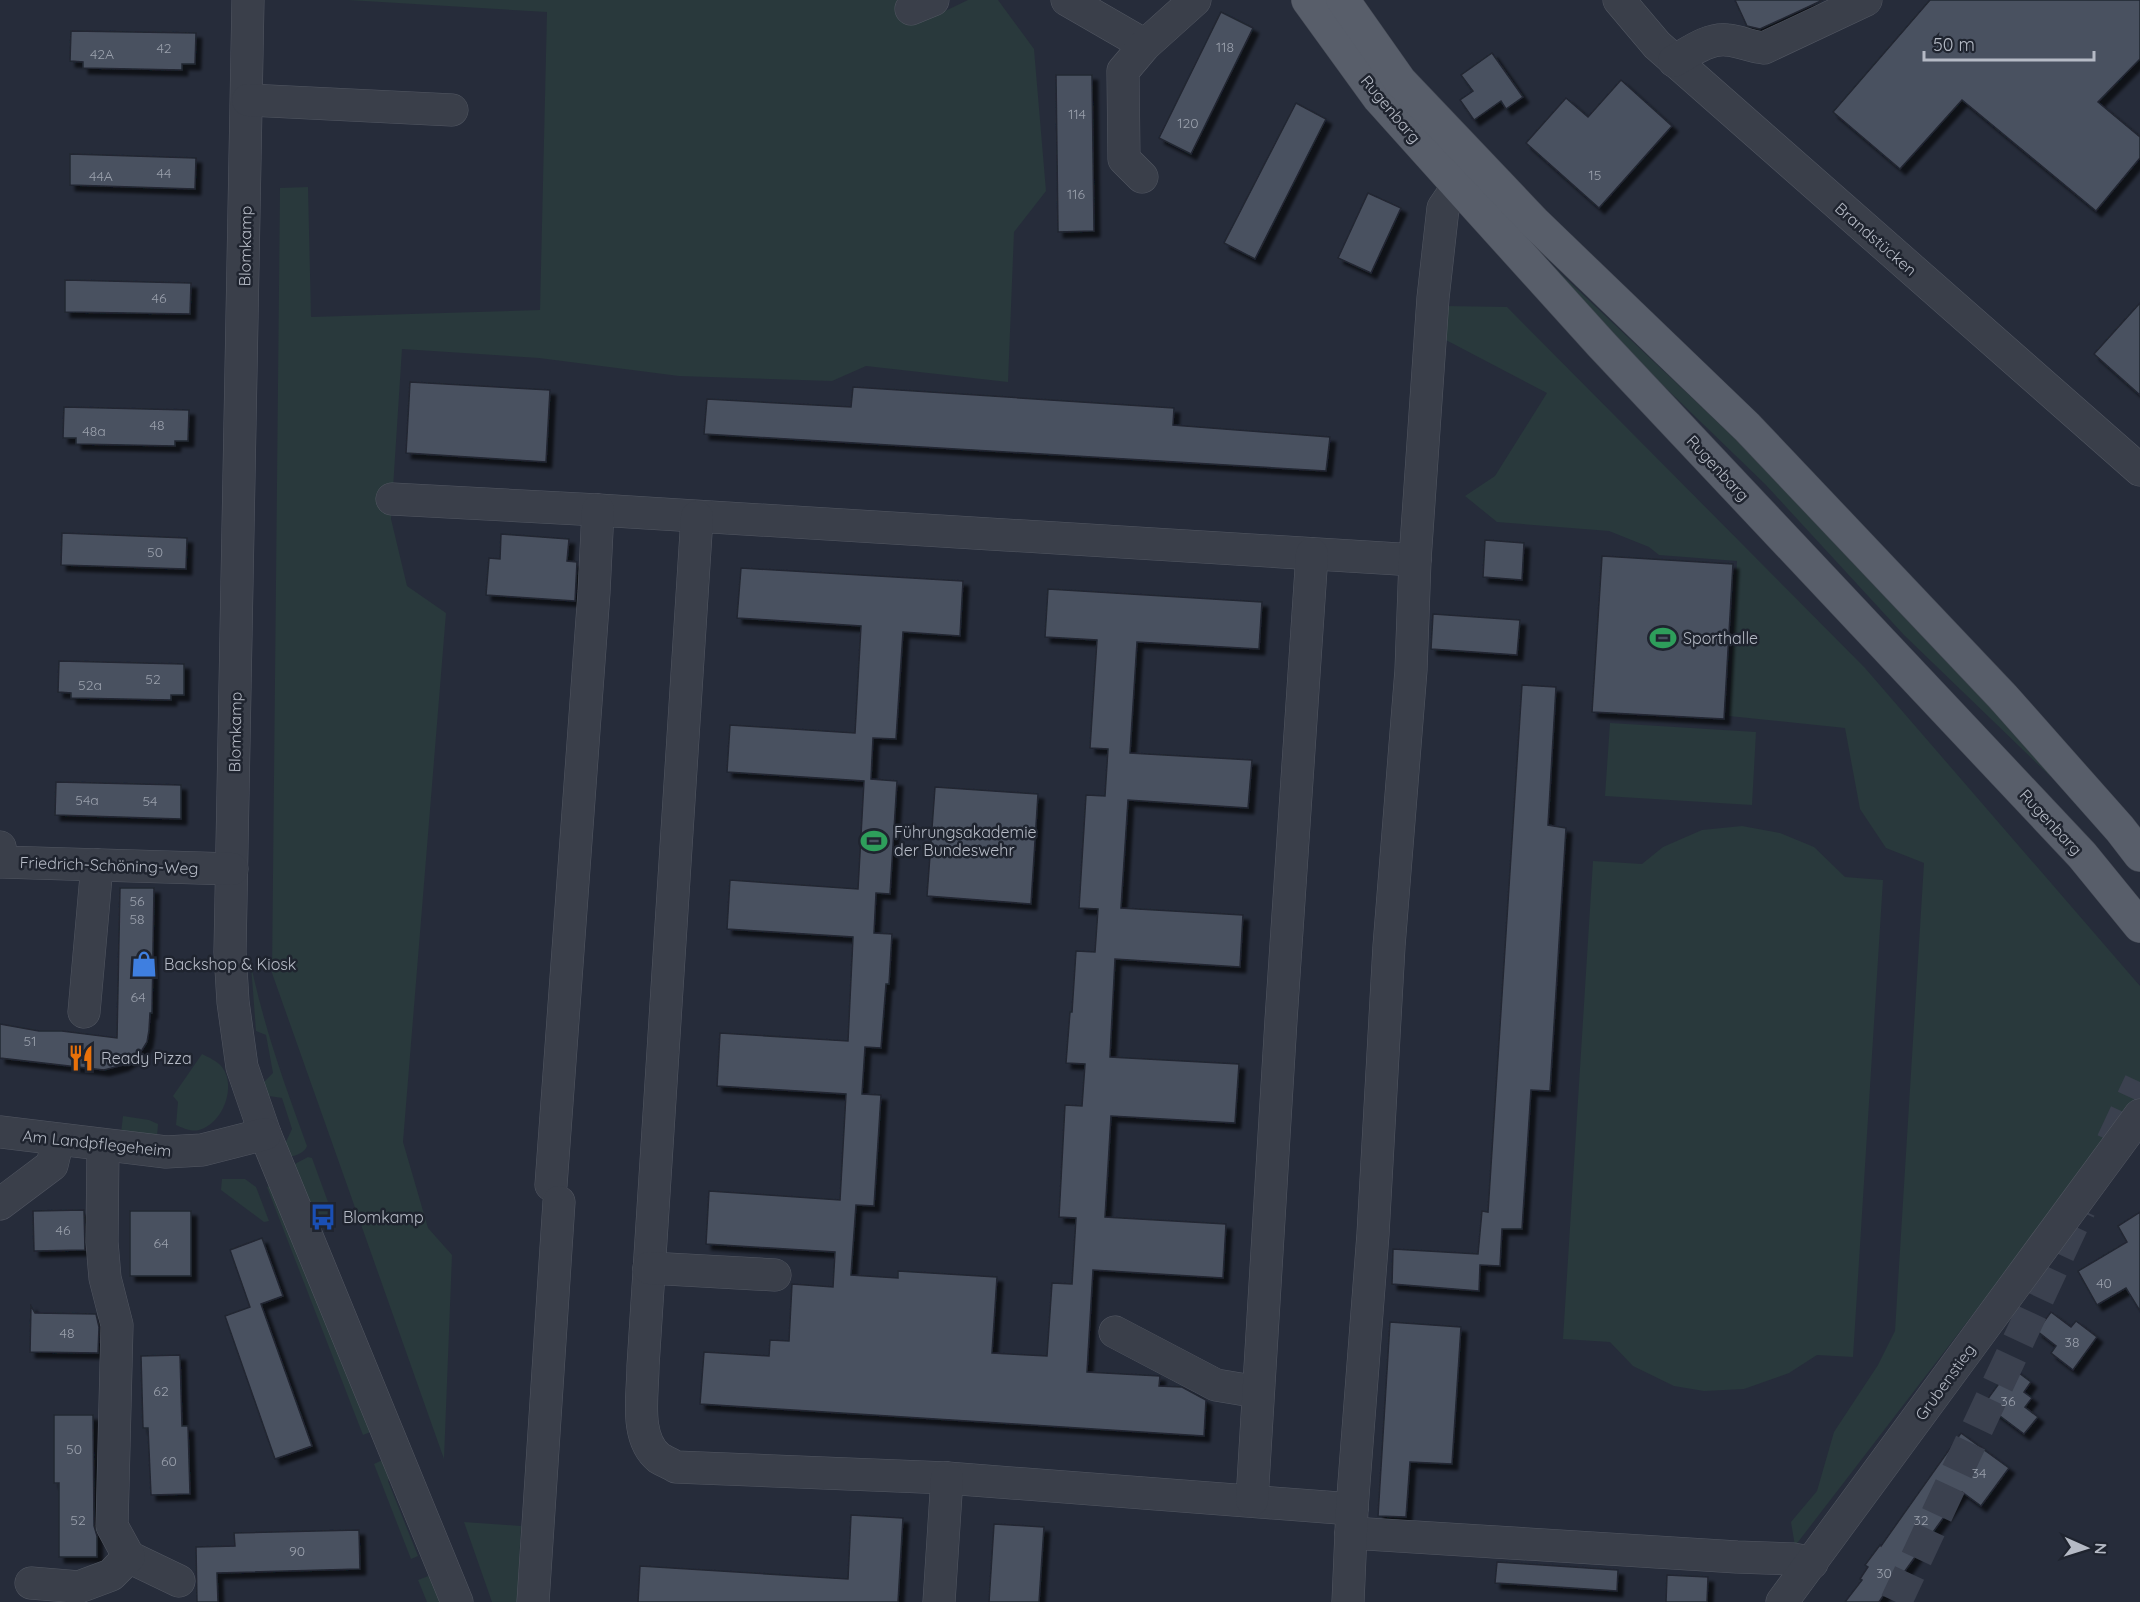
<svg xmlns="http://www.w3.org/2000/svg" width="2140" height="1602" font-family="Quicksand,sans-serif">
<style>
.green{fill:#29393c}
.building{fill:#4a5160;stroke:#212631;stroke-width:1.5;filter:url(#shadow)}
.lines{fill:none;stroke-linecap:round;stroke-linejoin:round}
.minor-tunnel{stroke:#3b414f;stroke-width:32;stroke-dasharray:32 16;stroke-linecap:butt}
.minor-casing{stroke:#525762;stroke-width:33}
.major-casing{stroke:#434853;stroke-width:34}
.minor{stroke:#3a3f4a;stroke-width:32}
.major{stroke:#585e6a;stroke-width:33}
.labels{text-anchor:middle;stroke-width:5;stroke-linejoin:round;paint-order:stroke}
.number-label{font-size:14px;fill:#9aa0ac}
.street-label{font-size:16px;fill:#b5bac5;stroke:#1f242f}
.poi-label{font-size:16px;fill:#b5bac5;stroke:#1f242f;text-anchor:start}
</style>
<defs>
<filter id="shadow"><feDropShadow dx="5.5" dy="5.5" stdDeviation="1.5" flood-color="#0009"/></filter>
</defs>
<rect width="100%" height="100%" fill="#262c3a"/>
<g class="green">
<path d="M348,0H933L943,12L968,0H998L1034,49L1046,191L1014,232L1008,382L866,366L832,381L679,376L539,358L402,349L391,519L407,586L446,613L403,1142L428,1228L452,1255L444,1459L272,973L280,188L308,187L311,317L540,310L547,12Z"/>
<path d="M1500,210L1561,274L1831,529L2053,772L2050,776L1904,635L1765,484L1612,336Z"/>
<path d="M1445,306L1507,307L1865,668L2140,986V1097L1795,1546L1791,1522L1817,1491L1834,1432L1878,1365L1895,1331L1924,863L1886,848L1860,809L1845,728L1729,716L1737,561L1659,555L1649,547L1609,531L1497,522L1465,496L1495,476L1547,393L1444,339Z"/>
<path d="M1610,723L1756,732L1752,805L1605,796Z"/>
<path d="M1742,826L1780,833L1814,847L1845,877L1883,880L1853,1357L1817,1355L1789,1373L1744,1389L1704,1391L1674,1386L1633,1366L1610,1342L1563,1339L1593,861L1642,864L1663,847L1702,830Z"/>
<path d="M251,965C264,1027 285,1086 307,1146C305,1152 296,1157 289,1156L284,1146L292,1129L282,1098L263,1095L260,1086L273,1073L266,1035L256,1031Z"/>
<path d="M202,1054C208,1057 217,1061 222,1067C237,1086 223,1124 199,1130C191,1132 183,1128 176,1125L178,1102L173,1096Z"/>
<path d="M123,1116L149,1120L158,1124L157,1137L121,1133Z"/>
<path d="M308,1157L312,1158L332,1213L315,1220L291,1166Z"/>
<path d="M222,1179H245L256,1187L269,1221L264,1222L221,1190Z"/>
<path d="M270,1186L360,1407L371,1413L378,1429L363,1435L267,1187Z"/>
<path d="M389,1457L394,1469L388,1481L418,1556L411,1559L374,1464Z"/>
<path d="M464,1522L521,1526L517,1602H492Z"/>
<path d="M431,1575L442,1602H427L418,1580Z"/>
</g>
<g class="building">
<path d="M1735,0H1823L1760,29L1747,26Z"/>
<path d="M1930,0H2140V59L2098,102L2140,137V158L2096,211L1962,100L1900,169L1833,112Z"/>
<path d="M1221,12L1253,28L1191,154L1159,138Z"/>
<path d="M71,31L196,33L195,64H182V70L83,68V62L70,61Z"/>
<path d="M1492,53L1523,97L1506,109L1501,101L1474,120L1460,100L1473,91L1461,75Z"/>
<path d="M1056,75H1092L1094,231L1058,232Z"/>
<path d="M1621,80L1672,126L1599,208L1526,143L1566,98L1588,117Z"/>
<path d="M1296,103L1326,119L1255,259L1224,243Z"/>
<path d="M70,154L196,158L195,189L70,185Z"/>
<path d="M1368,193L1401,208L1371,273L1338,258Z"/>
<path d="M65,280L191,283L190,314L65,312Z"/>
<path d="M2140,303V395L2094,354Z"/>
<path d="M410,382L550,390L546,462L406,453Z"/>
<path d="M853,387L1174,408L1173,425L1330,437L1326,471L704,434L707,399L851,407Z"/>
<path d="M64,407L189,410L188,441H175V446L76,444V438H63Z"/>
<path d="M62,533L187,538L186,569L61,565Z"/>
<path d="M501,534L569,539L567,561L577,562L575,601L486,595L489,558L500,559Z"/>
<path d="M1485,540L1524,543L1522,580L1483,577Z"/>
<path d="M1602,556L1733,564L1724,719L1592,712Z"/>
<path d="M741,568L963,581L960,636L903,632L896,739L873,738L871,779L897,781L890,894L876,893L874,933L892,934L889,984H886L881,1048L865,1047L862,1094L881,1095L874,1206L856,1205L851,1275L898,1278V1271L997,1277L992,1353L1047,1356L1052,1283L1072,1284L1076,1218L1059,1217L1065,1105L1082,1106L1085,1064L1066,1063L1070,1012H1072L1076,951L1095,952L1098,909L1079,908L1086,795L1105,796L1108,749L1090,748L1097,640L1045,637L1048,589L1262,602L1259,649L1137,642L1130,753L1252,760L1248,808L1128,800L1121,908L1243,915L1240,967L1115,959L1110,1057L1239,1064L1235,1123L1111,1116L1105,1217L1226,1224L1223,1278L1093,1270L1087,1372L1160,1376L1159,1386L1182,1387L1206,1400L1204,1436L700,1404L704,1352L769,1356L770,1340L789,1341L792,1284L833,1287L835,1252L706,1244L709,1191L840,1200L846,1094L717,1086L720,1033L848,1041L853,937L727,929L730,880L858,889L864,781L727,772L730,725L855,733L861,626L737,618Z"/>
<path d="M1433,614L1520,620L1517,655L1431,649Z"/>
<path d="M59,661L184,664V695H171V700L71,698V693L58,692Z"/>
<path d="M1522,685L1556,687L1548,825L1566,828L1550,1091L1531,1090L1522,1229H1502L1500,1266L1480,1265L1479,1291L1392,1284L1393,1249L1478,1254L1482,1211L1488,1212Z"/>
<path d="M56,782L181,785V819L55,815Z"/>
<path d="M935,787L1038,794L1031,904L927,896Z"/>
<path d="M120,888H154L152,1013H150L149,1030L147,1042L139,1055L123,1065L104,1070L0,1058V1024L39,1031H62L117,1038Z"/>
<path d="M84,1210L85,1250L34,1251L33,1211Z"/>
<rect x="130" y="1211" width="61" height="65"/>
<path d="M2140,1212V1311L2126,1288L2097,1305L2078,1271L2127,1242L2118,1226Z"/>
<path d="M262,1238L283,1296L261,1304L312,1446L275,1459L225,1316L250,1307L230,1250Z"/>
<path d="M31,1306L35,1313L96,1314L99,1327L98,1353L30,1352Z"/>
<path d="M2051,1312L2071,1327L2076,1321L2097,1337L2073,1370L2051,1353L2056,1346L2037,1331Z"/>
<path d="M1390,1322L1461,1327L1452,1464L1410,1462L1406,1517L1378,1516Z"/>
<path d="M180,1355L182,1426H188L190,1494L151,1495L148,1428H143L141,1356Z"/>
<path d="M2011,1367L2031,1382L2024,1392L2032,1398L2025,1407L2038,1417L2024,1434L1984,1404Z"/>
<path d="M54,1415H93L94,1526L97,1536V1557H59V1483H54Z"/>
<path d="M1961,1433L2009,1468L1981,1506L1962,1492L1892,1589L1889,1587L1879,1602H1845L1862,1580L1860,1579L1868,1567L1865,1565L1880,1545L1881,1546Z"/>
<path d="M851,1515L903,1518L898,1602H638L640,1566L848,1579Z"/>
<path d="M994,1524L1044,1527L1039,1602H989Z"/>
<path d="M359,1530L360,1569L217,1573L218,1602H197L196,1547L235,1546L234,1533Z"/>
<path d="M1497,1562L1618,1570L1617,1591L1495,1583Z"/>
<path d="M1667,1575L1708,1577L1707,1602H1666Z"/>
</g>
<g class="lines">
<g class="minor-tunnel">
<path d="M2112,1142L2140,1082"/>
<path d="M1896,1602L2080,1209"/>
</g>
<g class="minor-casing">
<g id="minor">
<path d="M248,0L230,952L233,1002L242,1067L265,1134L457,1602"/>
<path d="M1067,0L1145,45"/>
<path d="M1619,0L1657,45L2140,470"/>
<path d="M911,9L933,0"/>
<path d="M1674,61C1690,52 1708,38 1727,40C1740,41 1751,47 1764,48L1866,0"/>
<path d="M248,100L452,110"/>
<path d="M1142,177L1124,159L1123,71L1145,45L1195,0"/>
<path d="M392,499L598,510L1415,560"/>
<path d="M697,517L643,1366C643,1394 634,1438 659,1458C664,1461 671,1464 676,1467L947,1478L1352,1509"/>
<path d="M0,847L2,862L232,869"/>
<path d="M84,1012L97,865"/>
<path d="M0,1132L166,1152L202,1150L265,1134"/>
<path d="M551,1185L594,592L598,510"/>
<path d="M0,1204L52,1165L58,1140"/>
<path d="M649,1268L775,1275"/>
<path d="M1115,1332L1216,1385L1258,1392"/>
<path d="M1252,1500L1281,1020L1312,554"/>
<path d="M1351,1533L1737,1557L1793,1559L1812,1563"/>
<path d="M129,1557L179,1581"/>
<path d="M31,1583L79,1587L111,1575L129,1557L112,1526L117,1325L105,1278L102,1242L103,1146"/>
<path d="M533,1602L559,1202"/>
<path d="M939,1602L947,1478"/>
<path d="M1348,1602L1352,1509L1373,1234L1389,946L1411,670L1415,560L1433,298L1443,208L1458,186"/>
<path d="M1782,1602L2140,1115"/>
</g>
</g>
<g class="major-casing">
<g id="major">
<path d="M1308,0L1379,98L1458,186L1601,344L2082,855L2140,926"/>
<path d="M1343,0L1400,81L1535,223L1747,427L2003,697L2120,829L2140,855"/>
</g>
</g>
<use href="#minor" class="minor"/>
<use href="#major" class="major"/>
</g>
<defs>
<g id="stadium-bare" transform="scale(2.07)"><path d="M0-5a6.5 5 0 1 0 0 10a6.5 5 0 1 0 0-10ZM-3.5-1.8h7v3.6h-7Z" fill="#2e9e5b" stroke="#1f242f" stroke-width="2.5" paint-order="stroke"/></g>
<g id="shop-bare" transform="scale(2.07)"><path d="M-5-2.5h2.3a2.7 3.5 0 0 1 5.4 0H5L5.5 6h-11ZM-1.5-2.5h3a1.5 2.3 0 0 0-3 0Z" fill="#3f7fe0" stroke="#1f242f" stroke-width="2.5" paint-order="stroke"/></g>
<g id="restaurant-bare" transform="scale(2.07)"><path d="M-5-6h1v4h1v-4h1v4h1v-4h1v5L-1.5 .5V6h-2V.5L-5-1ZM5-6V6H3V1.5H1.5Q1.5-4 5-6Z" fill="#e8710a" stroke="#1f242f" stroke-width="2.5" paint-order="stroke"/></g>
<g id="bus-bare" transform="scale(2.07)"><path d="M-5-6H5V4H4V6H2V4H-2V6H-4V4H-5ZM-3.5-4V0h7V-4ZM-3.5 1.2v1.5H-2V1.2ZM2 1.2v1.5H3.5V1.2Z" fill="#1a4fb4" stroke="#1f242f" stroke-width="2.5" paint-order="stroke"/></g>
</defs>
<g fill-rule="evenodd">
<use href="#stadium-bare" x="1663" y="638"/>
<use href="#stadium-bare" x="874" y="841"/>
<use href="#shop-bare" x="144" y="964"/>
<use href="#restaurant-bare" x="81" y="1058"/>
<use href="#bus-bare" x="323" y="1217"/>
</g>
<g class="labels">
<g class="number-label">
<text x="1225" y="52">118</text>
<text x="164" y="53">42</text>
<text x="102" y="59">42A</text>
<text x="1077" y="119">114</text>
<text x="1188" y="128">120</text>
<text x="164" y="178">44</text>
<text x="1595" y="180">15</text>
<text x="101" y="181">44A</text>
<text x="1076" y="199">116</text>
<text x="159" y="303">46</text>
<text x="157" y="430">48</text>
<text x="94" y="436">48a</text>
<text x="155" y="557">50</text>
<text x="153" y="684">52</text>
<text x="90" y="690">52a</text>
<text x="87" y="805">54a</text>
<text x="150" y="806">54</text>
<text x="137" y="906">56</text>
<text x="137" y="924">58</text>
<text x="138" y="1002">64</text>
<text x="30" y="1046">51</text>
<text x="63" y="1235">46</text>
<text x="161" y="1248">64</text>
<text x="2104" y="1288">40</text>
<text x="67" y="1338">48</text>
<text x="2072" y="1347">38</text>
<text x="161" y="1396">62</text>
<text x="2008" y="1406">36</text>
<text x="74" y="1454">50</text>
<text x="169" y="1466">60</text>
<text x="1979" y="1478">34</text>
<text x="78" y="1525">52</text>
<text x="1921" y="1525">32</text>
<text x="297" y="1556">90</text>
<text x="1884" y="1578">30</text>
</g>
<g class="street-label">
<text transform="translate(1391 109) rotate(50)" y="6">Rugenbarg</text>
<text transform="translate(1876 239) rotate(41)" y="6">Brandstücken</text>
<text transform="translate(245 246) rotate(-89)" y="6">Blomkamp</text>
<text transform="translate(1718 468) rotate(47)" y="6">Rugenbarg</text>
<text transform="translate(235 732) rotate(-89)" y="6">Blomkamp</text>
<text transform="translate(2051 822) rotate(47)" y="6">Rugenbarg</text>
<text transform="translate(109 865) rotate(2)" y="6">Friedrich-Schöning-Weg</text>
<text transform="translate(97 1143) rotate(6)" y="6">Am Landpflegeheim</text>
<text transform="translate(1945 1382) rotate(-54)" y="6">Grubenstieg</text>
</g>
<g class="poi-label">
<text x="1683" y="644">Sporthalle</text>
<text x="894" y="838">Führungsakademie<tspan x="894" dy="18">der Bundeswehr</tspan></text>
<text x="164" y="970">Backshop &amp; Kiosk</text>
<text x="101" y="1064">Ready Pizza</text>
<text x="343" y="1223">Blomkamp</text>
</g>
</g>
<g transform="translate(2086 1548) rotate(93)" stroke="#1f242f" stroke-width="4.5" paint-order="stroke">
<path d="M0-4.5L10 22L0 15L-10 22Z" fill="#b5bac5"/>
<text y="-9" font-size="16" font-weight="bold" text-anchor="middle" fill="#b5bac5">N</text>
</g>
<path d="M1924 51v9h170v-9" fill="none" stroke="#b5bac5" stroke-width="3"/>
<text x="1933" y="51" font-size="18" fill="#b5bac5" stroke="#1f242f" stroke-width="4.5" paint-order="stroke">50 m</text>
</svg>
